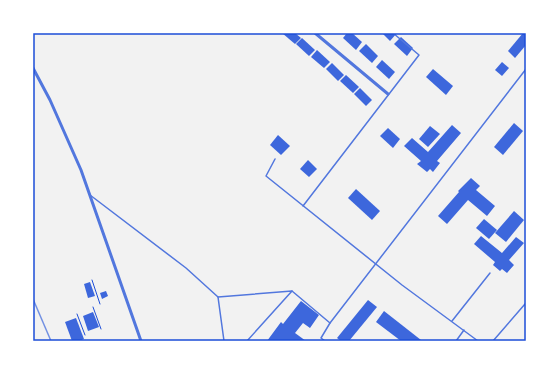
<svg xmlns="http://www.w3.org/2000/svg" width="559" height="374" font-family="'Golos Text',sans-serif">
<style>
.building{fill:#3d67dc}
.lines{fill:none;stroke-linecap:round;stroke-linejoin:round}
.path{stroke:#1d4ed8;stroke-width:1}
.service{stroke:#5277de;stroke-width:1.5}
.minor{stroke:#5277de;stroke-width:3}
.rail{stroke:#7290e2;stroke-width:1.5}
.neatline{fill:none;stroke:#1d4ed8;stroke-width:1.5}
</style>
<rect width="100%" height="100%" fill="#f2f2f2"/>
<g class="building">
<path d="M282,33H295L301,38L295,44Z"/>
<path d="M347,33H352L362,42L356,50L343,38Z"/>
<path d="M382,33H397L390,41Z"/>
<path d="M523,33H526V45L515,58L508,51Z"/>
<path d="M401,37L413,48L407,56L394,44Z"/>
<path d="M302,38L315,50L309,56L296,44Z"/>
<path d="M366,44L378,56L372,63L359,51Z"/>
<path d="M317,50L330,62L324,68L311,57Z"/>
<path d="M382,60L395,72L389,79L376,67Z"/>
<path d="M502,62L509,68L502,76L495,70Z"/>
<path d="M332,63L344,75L338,81L326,69Z"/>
<path d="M433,69L453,86L446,95L426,77Z"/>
<path d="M346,75L359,87L353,93L340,81Z"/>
<path d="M360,88L372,100L366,106L354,94Z"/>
<path d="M514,123L523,131L503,155L494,147Z"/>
<path d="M452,125L461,133L437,161L440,163L433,172L430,169L427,172L417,164L421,161L404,146L412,138L428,152Z"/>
<path d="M430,126L440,134L428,147L419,139Z"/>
<path d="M388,128L400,139L393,148L380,136Z"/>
<path d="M278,135L290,146L281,155L270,145Z"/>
<path d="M308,160L317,169L309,177L300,169Z"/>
<path d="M471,178L480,186L476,190L495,206L487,216L468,200L447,224L438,216L459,192L458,191Z"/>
<path d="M356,189L380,211L372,220L348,198Z"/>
<path d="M514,211L524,220L506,242L495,233Z"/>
<path d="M484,219L497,230L489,239L476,228Z"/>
<path d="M481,236L502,253L516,237L524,243L509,260L514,265L507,273L502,269L500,271L493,265L495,262L474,244Z"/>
<path d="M90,282L95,296L88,298L84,284Z"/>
<path d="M106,291L108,296L102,299L100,293Z"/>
<path d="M368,300L377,307L349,341H341L337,338Z"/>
<path d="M301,301L319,315L310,328L303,323L295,333L306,341H267L281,322L283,324Z"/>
<path d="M384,311L421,340L420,341H401L376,322Z"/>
<path d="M93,312L99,327L88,331L83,316Z"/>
<path d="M76,318L84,339L79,341H72L65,322Z"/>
</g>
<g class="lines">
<g class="path">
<path d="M92,280L100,304"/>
<path d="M93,307L101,329"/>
<path d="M77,314L85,335"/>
</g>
<g class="service">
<path d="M275,159L266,176L402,285L478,341"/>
<path d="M90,195L186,268L218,297L224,341"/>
<path d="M303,206L419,55L393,33"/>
<path d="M218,297L292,291L330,323L321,338L325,341"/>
<path d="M452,321L490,273"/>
<path d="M330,323L526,69"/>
<path d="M247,341L292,291"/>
<path d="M456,341L464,330"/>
<path d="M493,341L525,304"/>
</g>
<g class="minor">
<path d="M315,33L388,94"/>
<path d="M33,68L50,100L81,170L141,341"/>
</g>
<path class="rail" d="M33,299L51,341"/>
</g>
<rect width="559" height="374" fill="none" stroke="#ffffff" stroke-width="68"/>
<rect x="34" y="34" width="491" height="306" class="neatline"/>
</svg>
